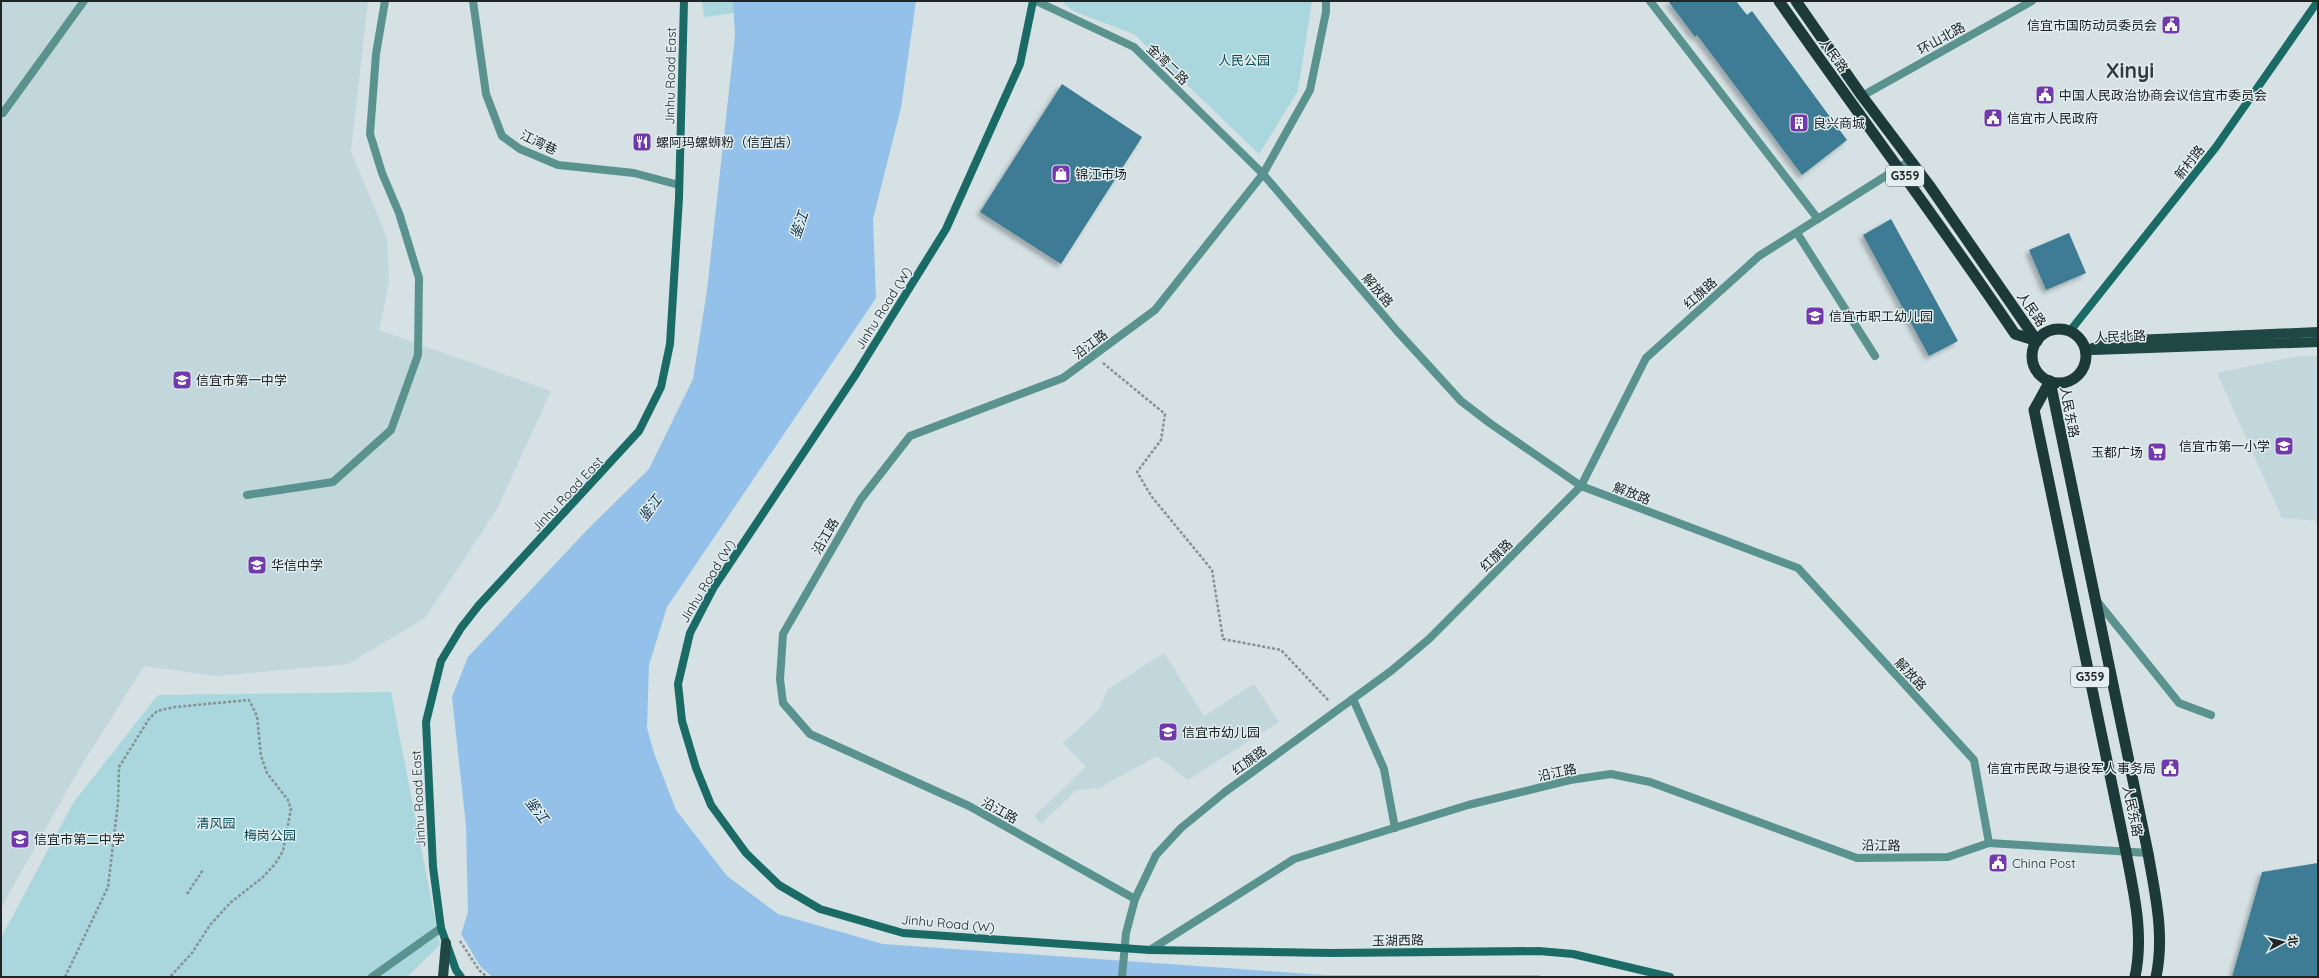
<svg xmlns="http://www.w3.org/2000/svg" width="2319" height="978" font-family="Quicksand,'Noto Sans SC',sans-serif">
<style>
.built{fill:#c2d7db}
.green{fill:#aad7de}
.water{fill:#94c1ea}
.building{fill:#3c7b94;filter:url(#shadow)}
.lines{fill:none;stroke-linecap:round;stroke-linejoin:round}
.path{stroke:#889192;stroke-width:2.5;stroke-dasharray:3 2;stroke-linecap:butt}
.service{stroke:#59928e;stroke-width:8}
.minor{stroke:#59928e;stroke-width:8}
.tertiary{stroke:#59928e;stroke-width:8}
.secondary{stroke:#1a6a66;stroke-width:8}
.primary{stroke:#1f4845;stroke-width:10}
.trunk{stroke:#1b3a38;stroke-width:11}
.labels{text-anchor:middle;stroke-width:3;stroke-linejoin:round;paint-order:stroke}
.shield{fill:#e2eef0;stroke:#5a6162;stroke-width:1}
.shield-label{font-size:12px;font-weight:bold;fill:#202425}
.poi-label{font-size:13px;fill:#202425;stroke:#e2eef0;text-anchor:start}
.street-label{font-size:13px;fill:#202425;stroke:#e2eef0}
.park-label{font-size:13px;fill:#094d56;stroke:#e2eef0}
.water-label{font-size:14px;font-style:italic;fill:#0c2e49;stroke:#e2eef0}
.town-label{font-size:21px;font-weight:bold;fill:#323c3d;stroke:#e2eef0}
</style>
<defs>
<filter id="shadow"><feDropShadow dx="-3.5" dy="3.5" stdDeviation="2" flood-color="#0004"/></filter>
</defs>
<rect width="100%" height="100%" fill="#d5e1e3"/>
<g class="built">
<path d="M1,1H368L351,151L387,238L389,283L379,330L551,391L496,511L425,618L348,664L217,676L144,666L78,771L1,908Z"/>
<path d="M2298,356H2318V521L2282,518L2217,373Z"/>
<path d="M1164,653L1204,716L1254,684L1279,722L1188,780L1157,756L1099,788L1076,790L1041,824L1034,816L1086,767L1063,743L1098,711L1108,689Z"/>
</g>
<g class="green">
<path d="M702,1H824L704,17Z"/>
<path d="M1064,1H1312L1298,91L1259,154L1134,34L1075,12L1064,4Z"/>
<path d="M391,692L440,945L407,977H1V938L73,803L158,695Z"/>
</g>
<path class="water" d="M733,1H916L901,108L873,219L876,298L667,607L649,665L647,728L654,753L676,810L727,876L778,914L883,944L1324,975H1538L1545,977H492L480,966L461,934L468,912L466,826L452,697L468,657L587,530L649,469L693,379L707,290L735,36Z"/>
<g class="building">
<path d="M1668,1H1736L1747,15L1752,11L1847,140L1802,175L1697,35L1695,37Z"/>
<path d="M1062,84L1142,137L1061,264L980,212Z"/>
<path d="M1891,219L1958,341L1929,356L1863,235Z"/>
<path d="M2069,233L2086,273L2046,290L2029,250Z"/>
<path d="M2318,863V977H2232L2262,872Z"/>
</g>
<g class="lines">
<g class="path">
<path d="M1103,363L1165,414L1161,440L1137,472L1152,497L1212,570L1223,639L1281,650L1329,701"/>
<path d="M187,894L203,870"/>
<path d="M460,941L479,970L487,977"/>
<path d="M65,977L108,887L118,803L119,767L149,719L157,711L175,707L249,700L257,716L261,756L267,773L288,800L291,809L283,851L275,864L263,877L230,903L210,925L192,953L170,977"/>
</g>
<g class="service">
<path d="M473,1L486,94L502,136L520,149L558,165L634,173L679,185"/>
<path d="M1036,1L1134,47L1263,174"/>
<path d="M247,495L333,482L391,430L418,355L419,278L399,213L382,173L370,134L376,54L385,1"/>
<path d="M1353,699L1384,769L1395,828"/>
<path d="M372,977L441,928"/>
</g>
<g class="minor">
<path d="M1650,1L1818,219"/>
<path d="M1862,96L2032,1"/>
<path d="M1797,233L1875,356"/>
<path d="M2097,601L2179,703L2211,715"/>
<path d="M1135,899L969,806L810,734L783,703L780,679L783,634L861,499L910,436L1063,378L1155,310L1263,174"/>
<path d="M1150,950L1294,859L1468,805L1570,780L1611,774L1650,782L1857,858L1948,857L1989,843"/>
</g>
<g class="tertiary">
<path d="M1326,1V12L1310,90L1263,174L1397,331L1461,401L1491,424L1581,486L1798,568L1974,760L1989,843L2148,853"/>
<path d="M3,113L84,1"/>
<path d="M1122,977L1126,933L1135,899L1156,855L1181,828L1225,792L1391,671L1429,639L1581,486L1646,358L1759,256L1911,160"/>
</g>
<g class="secondary">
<path d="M1033,1L1020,64L946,229L856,374L714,587L690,633L678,684L682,721L696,768L711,805L746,853L779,885L820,909L903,933L1150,950L1331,953L1539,951L1573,954L1670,977"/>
<path d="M2070,331L2216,147L2318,1"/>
<path d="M461,977L456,970L441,928L433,867L426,722L441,661L461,628L479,605L639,431L661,387L670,344L679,198L684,1"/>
</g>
<g class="primary">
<path d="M2093,350L2318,342"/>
<path d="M2085,351L2112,341L2318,332"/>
<path d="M443,977L446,943"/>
</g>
<g class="trunk">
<path d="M1779,1C1857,113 1939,221 2015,334L2037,341"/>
<path d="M1796,1L1862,96L1929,185L2037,341"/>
<circle cx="2059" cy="356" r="27"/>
<path d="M2050,381L2034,410L2126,852C2134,894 2144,934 2135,977"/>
<path d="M2050,381L2148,853C2155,894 2165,935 2156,977"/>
</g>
</g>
<defs>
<g id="civic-square" transform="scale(1)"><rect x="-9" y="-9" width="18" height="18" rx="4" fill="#7238ae" stroke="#e2eef0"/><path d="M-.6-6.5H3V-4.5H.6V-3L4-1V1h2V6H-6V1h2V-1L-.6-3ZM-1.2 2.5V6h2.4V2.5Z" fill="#fff"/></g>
<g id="building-square" transform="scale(1)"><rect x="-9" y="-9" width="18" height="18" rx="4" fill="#7238ae" stroke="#e2eef0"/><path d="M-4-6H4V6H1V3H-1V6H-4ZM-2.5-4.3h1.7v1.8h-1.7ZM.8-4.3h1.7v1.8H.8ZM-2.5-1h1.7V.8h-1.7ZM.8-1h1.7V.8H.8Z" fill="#fff"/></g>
<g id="restaurant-square" transform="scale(1)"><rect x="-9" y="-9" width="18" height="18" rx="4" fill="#7238ae" stroke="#e2eef0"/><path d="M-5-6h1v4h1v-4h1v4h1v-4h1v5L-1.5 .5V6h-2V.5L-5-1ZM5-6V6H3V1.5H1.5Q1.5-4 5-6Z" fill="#fff"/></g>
<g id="shop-square" transform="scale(1)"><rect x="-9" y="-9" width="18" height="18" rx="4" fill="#7238ae" stroke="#e2eef0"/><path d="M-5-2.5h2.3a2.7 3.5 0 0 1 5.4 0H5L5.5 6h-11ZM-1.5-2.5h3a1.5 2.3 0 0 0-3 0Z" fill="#fff"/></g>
<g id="school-square" transform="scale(1)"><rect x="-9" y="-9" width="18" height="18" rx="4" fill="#7238ae" stroke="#e2eef0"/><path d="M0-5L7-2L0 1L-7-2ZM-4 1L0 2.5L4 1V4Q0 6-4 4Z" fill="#fff"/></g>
<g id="supermarket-square" transform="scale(1)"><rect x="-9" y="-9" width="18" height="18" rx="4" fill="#7238ae" stroke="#e2eef0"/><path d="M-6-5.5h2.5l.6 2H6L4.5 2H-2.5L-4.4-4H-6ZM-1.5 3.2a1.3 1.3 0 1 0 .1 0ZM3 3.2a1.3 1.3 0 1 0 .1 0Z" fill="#fff"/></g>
</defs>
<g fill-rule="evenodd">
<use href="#civic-square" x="2171" y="25"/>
<use href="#civic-square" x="2045" y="95"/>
<use href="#civic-square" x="1993" y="118"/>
<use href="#building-square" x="1799" y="123"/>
<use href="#restaurant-square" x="642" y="142"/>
<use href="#shop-square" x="1061" y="174"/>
<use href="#school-square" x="1815" y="316"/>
<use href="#school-square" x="182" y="380"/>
<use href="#school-square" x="2284" y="446"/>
<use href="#supermarket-square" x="2157" y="452"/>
<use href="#school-square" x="257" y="565"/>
<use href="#school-square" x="1168" y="732"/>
<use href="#civic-square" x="2170" y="768"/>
<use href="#school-square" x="20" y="839"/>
<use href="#civic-square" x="1998" y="863"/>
</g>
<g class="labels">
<g class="shield">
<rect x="1886" y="166" width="38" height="20" rx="3"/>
<rect x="2071" y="667" width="38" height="20" rx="3"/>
</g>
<g class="shield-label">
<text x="1905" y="180">G359</text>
<text x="2090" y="681">G359</text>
</g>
<g class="poi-label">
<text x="2157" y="30" text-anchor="end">信宜市国防动员委员会</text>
<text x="2059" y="100">中国人民政治协商会议信宜市委员会</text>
<text x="2007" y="123">信宜市人民政府</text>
<text x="1813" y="128">良兴商城</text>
<text x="656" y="147">螺阿玛螺蛳粉（信宜店）</text>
<text x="1075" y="179">锦江市场</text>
<text x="1829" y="321">信宜市职工幼儿园</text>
<text x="196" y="385">信宜市第一中学</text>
<text x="2270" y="451" text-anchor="end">信宜市第一小学</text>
<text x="2143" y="457" text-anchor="end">玉都广场</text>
<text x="271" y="570">华信中学</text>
<text x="1182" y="737">信宜市幼儿园</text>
<text x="2156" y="773" text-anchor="end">信宜市民政与退役军人事务局</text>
<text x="34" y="844">信宜市第二中学</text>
<text x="2012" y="868">China Post</text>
</g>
<g class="street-label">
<text transform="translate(1941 38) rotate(-29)" y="5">环山北路</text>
<text transform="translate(1834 55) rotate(55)" y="5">人民路</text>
<text transform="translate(1168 64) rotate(44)" y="5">金湾二路</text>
<text transform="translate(670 76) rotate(-89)" y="5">Jinhu Road East</text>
<text transform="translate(539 142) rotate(26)" y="5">江湾巷</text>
<text transform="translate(2189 162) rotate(-52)" y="5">新村路</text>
<text transform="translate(1378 290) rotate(49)" y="5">解放路</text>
<text transform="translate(1700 293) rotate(-42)" y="5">红旗路</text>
<text transform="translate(883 308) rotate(-58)" y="5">Jinhu Road (W)</text>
<text transform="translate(2032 309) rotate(55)" y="5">人民路</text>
<text transform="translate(2120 336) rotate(-2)" y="5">人民北路</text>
<text transform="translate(1090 344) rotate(-37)" y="5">沿江路</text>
<text transform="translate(2070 412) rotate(79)" y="5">人民东路</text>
<text transform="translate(1632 493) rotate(21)" y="5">解放路</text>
<text transform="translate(567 494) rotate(-47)" y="5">Jinhu Road East</text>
<text transform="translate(825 536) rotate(-60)" y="5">沿江路</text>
<text transform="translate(1496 555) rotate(-45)" y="5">红旗路</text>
<text transform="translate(707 581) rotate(-59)" y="5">Jinhu Road (W)</text>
<text transform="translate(1911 674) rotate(47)" y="5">解放路</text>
<text transform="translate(1249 760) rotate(-36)" y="5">红旗路</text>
<text transform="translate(1557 772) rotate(-12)" y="5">沿江路</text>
<text transform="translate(418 799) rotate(-93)" y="5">Jinhu Road East</text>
<text transform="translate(1000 810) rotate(29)" y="5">沿江路</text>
<text transform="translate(2133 811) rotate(78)" y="5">人民东路</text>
<text transform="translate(1881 845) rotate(1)" y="5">沿江路</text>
<text transform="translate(948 923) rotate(5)" y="5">Jinhu Road (W)</text>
<text transform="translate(1398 940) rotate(-1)" y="5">玉湖西路</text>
</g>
<g class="park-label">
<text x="1244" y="65">人民公园</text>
<text x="216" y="828">清风园</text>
<text x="270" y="840">梅岗公园</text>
</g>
<g class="water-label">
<text transform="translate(799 225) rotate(-71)" y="5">鉴江</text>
<text transform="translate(650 508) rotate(-53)" y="5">鉴江</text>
<text transform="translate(537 810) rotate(52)" y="5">鉴江</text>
</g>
<g class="town-label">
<text x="2130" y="78">Xinyi</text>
</g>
</g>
<rect width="2319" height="978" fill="none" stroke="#202425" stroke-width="4"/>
<g transform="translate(2283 942) rotate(83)" stroke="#e2eef0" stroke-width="3" paint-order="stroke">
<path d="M0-3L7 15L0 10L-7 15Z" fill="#202425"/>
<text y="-6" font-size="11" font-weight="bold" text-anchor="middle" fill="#202425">北</text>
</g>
</svg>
